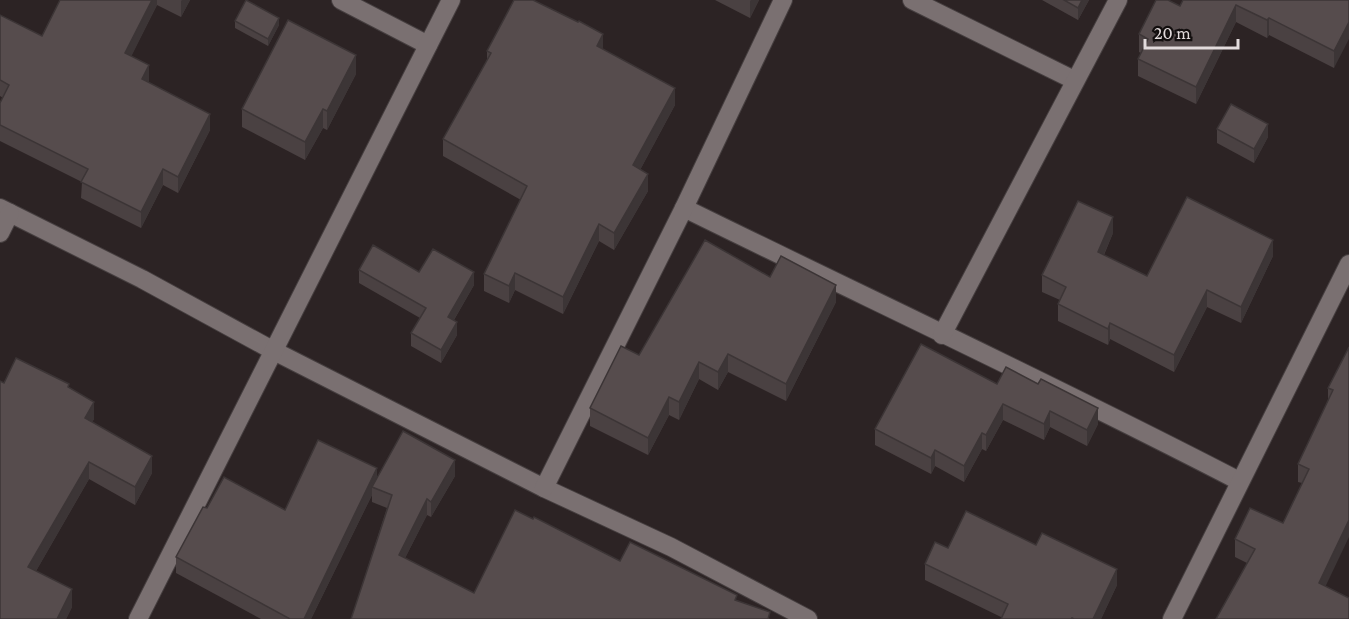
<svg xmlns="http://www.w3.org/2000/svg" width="1349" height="619" font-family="'Crimson Pro',serif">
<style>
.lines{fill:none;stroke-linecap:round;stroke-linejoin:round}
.street-casing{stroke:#453e3f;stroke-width:20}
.street{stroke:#7a7071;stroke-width:18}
.wall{fill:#4a4142}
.shaded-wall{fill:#3c3536}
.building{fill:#564c4d;stroke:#3c3536;stroke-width:1.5}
</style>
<rect width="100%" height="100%" fill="#2c2324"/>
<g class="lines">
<g class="street-casing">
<g id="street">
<path d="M341,0L428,45"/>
<path d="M912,0L1074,80"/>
<path d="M0,208L142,279L274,351L544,488L671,547L808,619"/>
<path d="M684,208C869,299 1056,386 1239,481"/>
<path d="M0,233L10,213"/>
<path d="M942,335L1118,0"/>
<path d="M544,488L684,208L783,0"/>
<path d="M138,619L451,0"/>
<path d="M1172,619L1349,264"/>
</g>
</g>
<use href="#street" class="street"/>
</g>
<g class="wall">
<path d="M60,0H190L181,17L157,5L131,56L149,81L148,82L210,130L178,193L163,185L141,228L81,198L82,182L0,141V103L3,98L0,96V15L42,36Z"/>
<path d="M715,0H759L750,18Z"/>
<path d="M1042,0H1089L1078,20Z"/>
<path d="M1349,0L1334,68L1269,35L1267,38L1236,22L1196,104L1138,76V59L1141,53L1139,52V34L1180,6Z"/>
<path d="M235,21L279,25L268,46L235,28Z"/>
<path d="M603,49L675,105L640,170L648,191L614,250L599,241L563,314L515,290L509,303L484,291V274L521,200L443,156V139L487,60V51Z"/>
<path d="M356,74L327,130L323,128L305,160L242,127V109Z"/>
<path d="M1217,129L1268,137L1254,163L1217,143Z"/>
<path d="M1113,233L1104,255L1147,276L1273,256L1241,323L1207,307L1174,372L1110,339L1108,345L1058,321V304L1060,300L1042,292V275Z"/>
<path d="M359,270L419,272L474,285L454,320L457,335L441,363L411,346V333L420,318L359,283Z"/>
<path d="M770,277L836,302L786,401L728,372L718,390L699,379L679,420L669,415L648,455L590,426V408Z"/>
<path d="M1349,347V537L1247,563L1235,557V539L1283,523L1302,483L1298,482V464L1328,401V388Z"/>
<path d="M997,384L1098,424L1087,446L1050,427L1044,440L1003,420L986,451L982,449L964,482L935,466L931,474L875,445V429Z"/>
<path d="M69,388L94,419L92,422L152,473L135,505L89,479L36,571L72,607L66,619H0Z"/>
<path d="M455,476L431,517L427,515L405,558L474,593L620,561L737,600L770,619H351L387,508L372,502V495L311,619H261L176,573V557L207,508L285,510L377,477Z"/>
<path d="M948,548L1117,585L1101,619H1001V617L925,580V564Z"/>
</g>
<g class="shaded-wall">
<path d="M152,0H157V5L125,69V53Z"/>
<path d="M182,0H190L181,17V1Z"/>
<path d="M751,0H759L750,18V1Z"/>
<path d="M1082,0H1089L1078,20V8Z"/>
<path d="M1236,5V22L1196,104V87Z"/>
<path d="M279,18V25L268,46V39Z"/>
<path d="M1269,18V35L1267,38V20Z"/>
<path d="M1349,22V39L1334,68V51Z"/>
<path d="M603,34V51L597,46Z"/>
<path d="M356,55V74L327,130V111Z"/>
<path d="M149,65V81L142,95V79Z"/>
<path d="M675,88V105L633,183V165Z"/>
<path d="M323,109V128L305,160V142Z"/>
<path d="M210,114V130L178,193V177Z"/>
<path d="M1268,124V137L1254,163V149Z"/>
<path d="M163,169V185L141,228V212Z"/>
<path d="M648,174V191L614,250V233Z"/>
<path d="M1113,217V233L1098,268V252Z"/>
<path d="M599,224V241L563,314V297Z"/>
<path d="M1273,240V256L1241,323V307Z"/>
<path d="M474,272V285L448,330V317Z"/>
<path d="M515,273V290L509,303V286Z"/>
<path d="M836,285V302L786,401V384Z"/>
<path d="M1207,290V307L1174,372V355Z"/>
<path d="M457,322V335L441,363V350Z"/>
<path d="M1110,323V339L1108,345V329Z"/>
<path d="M728,354V372L718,390V372Z"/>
<path d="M699,362V379L679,420V402Z"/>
<path d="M669,397V415L648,455V438Z"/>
<path d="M94,402V419L85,435V418Z"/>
<path d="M1003,404V420L986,451V435Z"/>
<path d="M1098,408V424L1087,446V430Z"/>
<path d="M1050,411V427L1044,440V424Z"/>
<path d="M982,433V449L964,482V466Z"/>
<path d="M935,450V466L931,474V458Z"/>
<path d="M152,456V473L135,505V487Z"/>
<path d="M455,460V476L431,517V502Z"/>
<path d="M89,462V479L28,585V567Z"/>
<path d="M377,468V484L372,487V495L311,619H304Z"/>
<path d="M427,499V515L399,570V555Z"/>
<path d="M1349,520V537L1319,600V583Z"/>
<path d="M1117,569V585L1101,619H1093Z"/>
<path d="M72,589V607L66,619H57Z"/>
</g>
<g class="building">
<path d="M60,0H152L125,53L149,65L142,79L210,114L178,177L163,169L141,212L81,182L88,169L0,125V103L9,85L0,80V15L42,36Z"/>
<path d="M246,0L279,18L268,39L235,21Z"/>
<path d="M514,0H533L578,22L579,21L603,34L597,46L675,88L633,165L648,174L614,233L599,224L563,297L515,273L509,286L484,274L527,186L443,139L491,53L487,51Z"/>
<path d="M1064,0H1082L1078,8Z"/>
<path d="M1156,0H1168L1180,6L1183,0H1349V22L1334,51L1269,18L1267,20L1236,5L1196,87L1138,59L1148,39L1139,34Z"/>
<path d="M288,20L356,55L327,111L323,109L305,142L242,109Z"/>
<path d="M1231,104L1268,124L1254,149L1217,129Z"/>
<path d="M1187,197L1273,240L1241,307L1207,290L1174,355L1110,323L1108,329L1058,304L1066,287L1042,275L1078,201L1113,217L1098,252L1147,276Z"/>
<path d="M705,240L770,277L781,256L836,285L786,384L728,354L718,372L699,362L679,402L669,397L648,438L590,408L621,346L639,355Z"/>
<path d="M373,245L419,272L433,249L474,272L448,317L457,322L441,350L411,333L426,308L359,270Z"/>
<path d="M921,344L997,384L1006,367L1038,384L1041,379L1098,408L1087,430L1050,411L1044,424L1003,404L986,435L982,433L964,466L935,450L931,458L875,429Z"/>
<path d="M1349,347V520L1319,583L1349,598V619H1216L1255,549L1235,539L1250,508L1283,523L1309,469L1298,464L1333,390L1328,388Z"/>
<path d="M16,358L69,384L68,387L94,402L85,418L152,456L135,487L89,462L28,567L72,589L57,619H0V381L4,383Z"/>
<path d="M403,431L455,460L431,502L427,499L399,555L474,593L515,510L533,519L534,517L620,561L630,542L737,595L735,600L770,612L768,619H351L392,495L372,487Z"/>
<path d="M318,440L377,468L304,619H290L176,557L203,507L207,508L224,477L285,510Z"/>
<path d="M966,511L1036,545L1042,533L1117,569L1093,619H1074L1072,618L1071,619H1001L1008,604L925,564L935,542L948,548Z"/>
</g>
<path d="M1145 39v9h93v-9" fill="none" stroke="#e2dbdc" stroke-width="3"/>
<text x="1154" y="39" font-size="18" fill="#e2dbdc" stroke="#120e0e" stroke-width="4.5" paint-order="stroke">20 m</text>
</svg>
